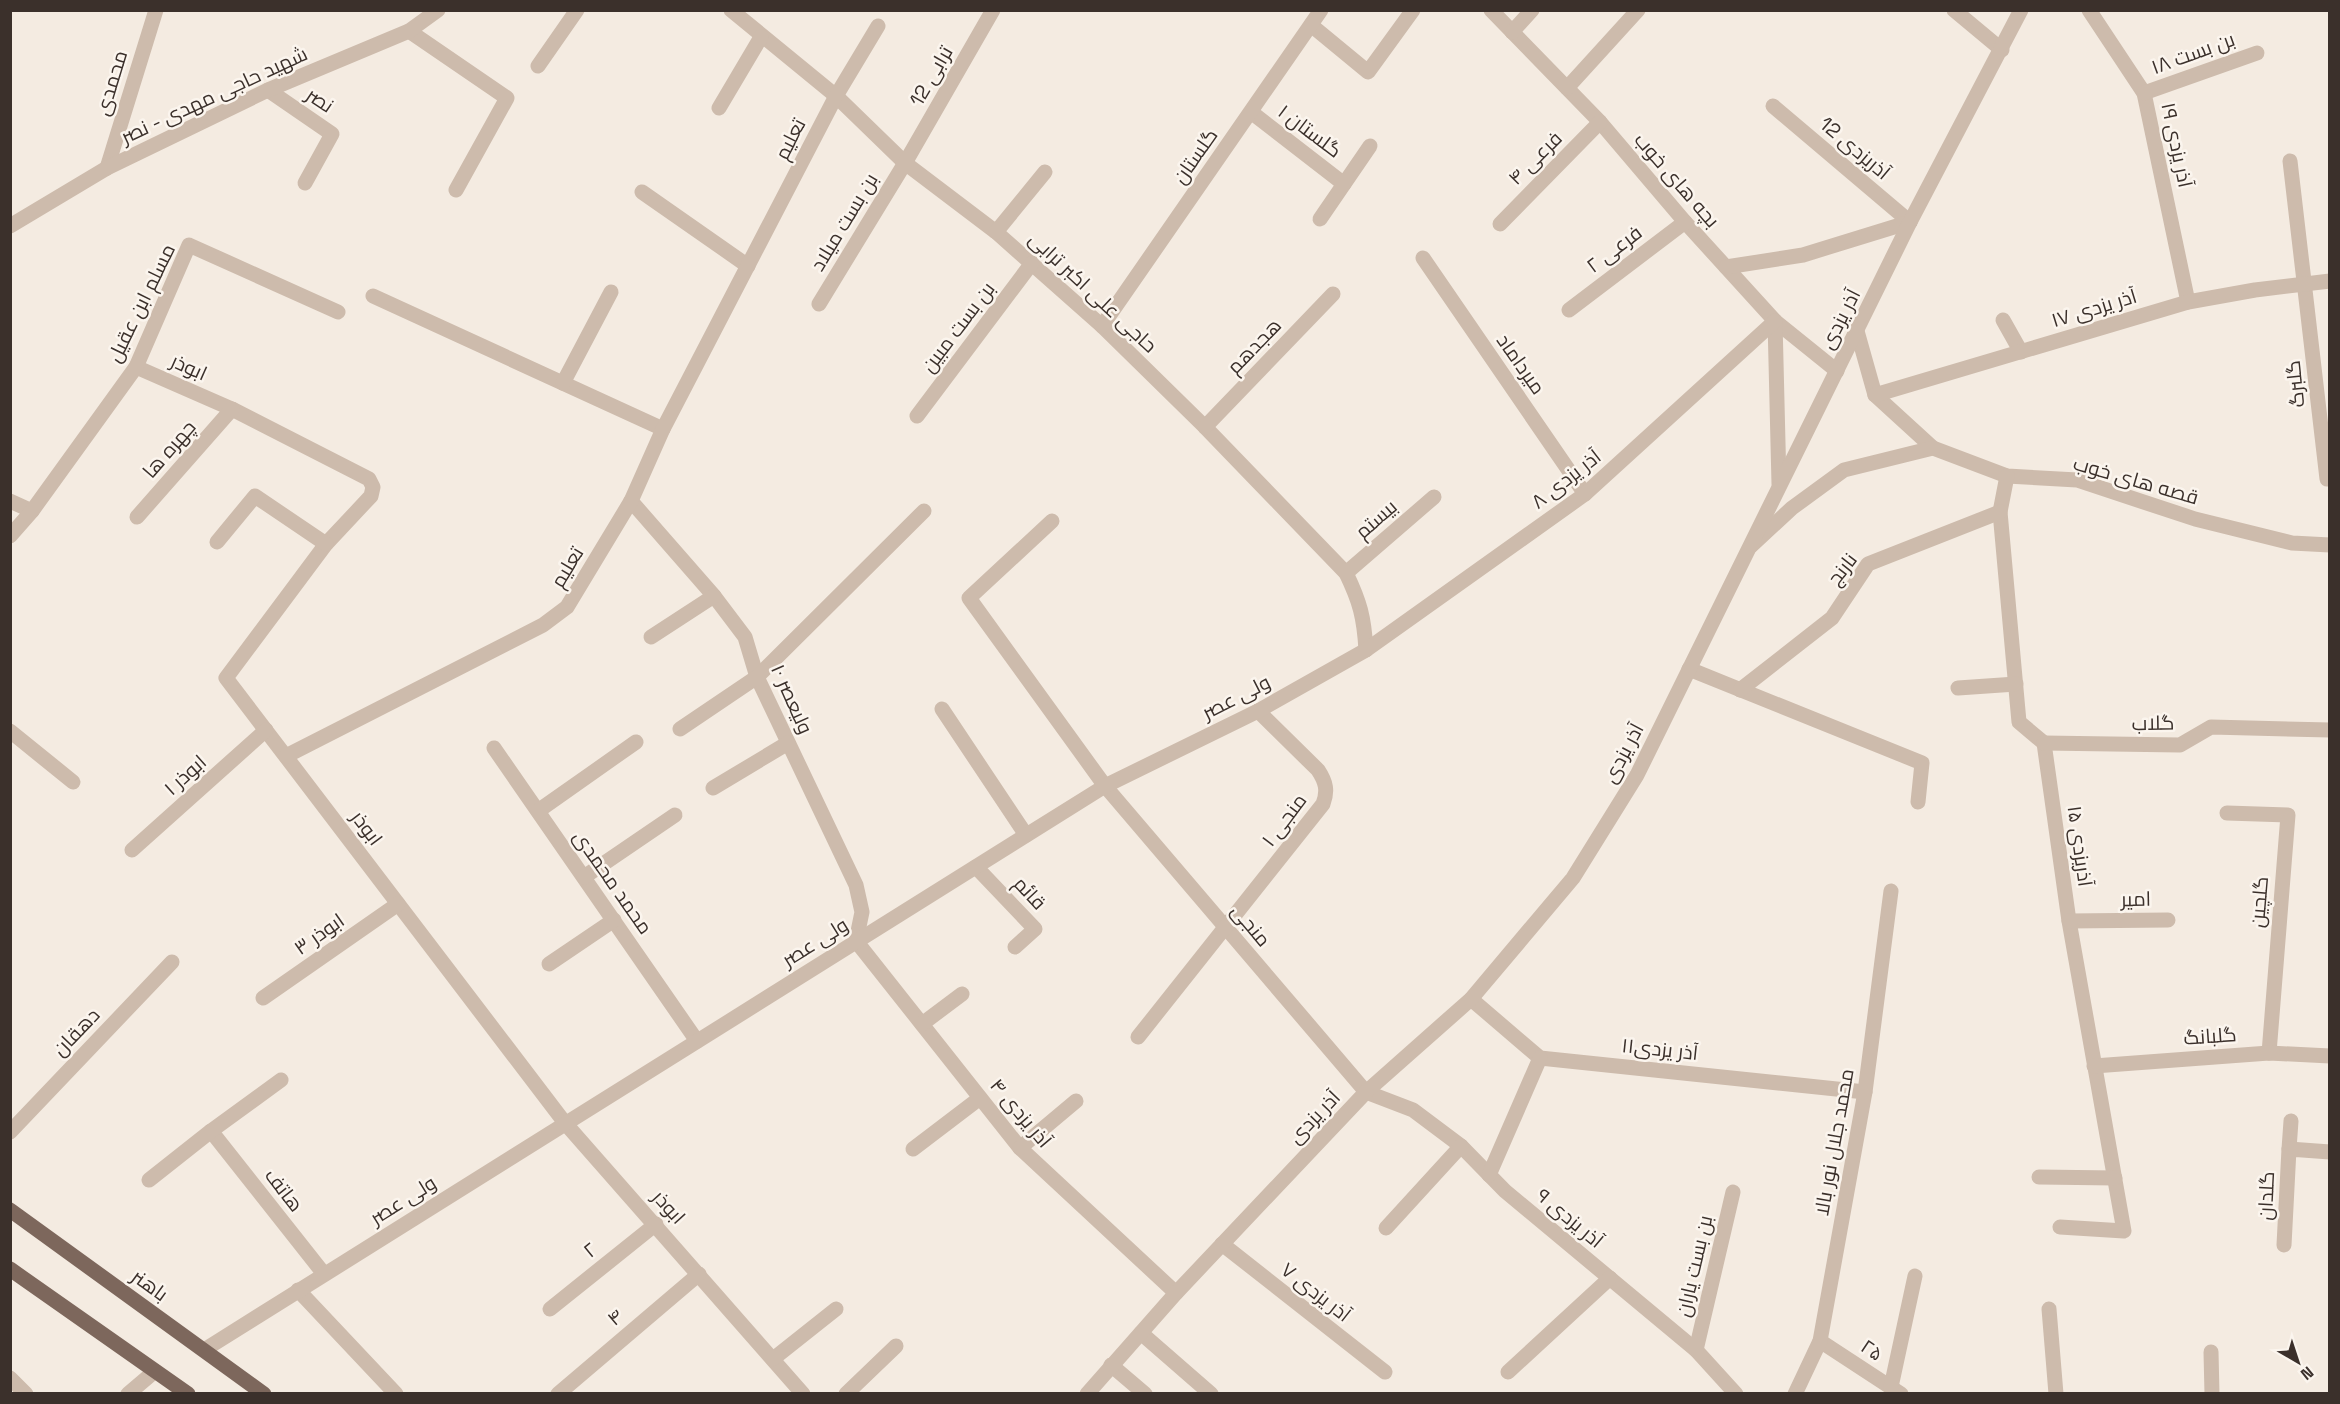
<svg xmlns="http://www.w3.org/2000/svg" width="2340" height="1404" font-family="'Space Grotesk',Cairo,sans-serif">
<style>
.lines{fill:none;stroke-linecap:round;stroke-linejoin:round}
.minor{stroke:#cdbbac;stroke-width:15}
.tertiary{stroke:#cdbbac;stroke-width:15}
.primary{stroke:#7d675c;stroke-width:15}
.labels{text-anchor:middle;stroke-width:5;stroke-linejoin:round;paint-order:stroke}
.street-label{font-size:20px;fill:#3b302b;stroke:#fbf5ee}
</style>
<rect width="100%" height="100%" fill="#f4ebe1"/>
<g class="lines">
<g class="minor">
<path d="M731,10L836,96L905,163L996,232L1102,326L1205,427L1346,573C1360,602 1364,617 1366,650"/>
<path d="M1491,10L1600,122L1685,222L1775,321L1837,371"/>
<path d="M1954,10L2002,50"/>
<path d="M2089,10L2144,93L2188,302"/>
<path d="M1311,25L1368,72L1413,10"/>
<path d="M409,31L507,98L456,190"/>
<path d="M1512,32L1532,10"/>
<path d="M538,66L577,10"/>
<path d="M1567,88L1638,10"/>
<path d="M268,90L332,134L305,183"/>
<path d="M2144,93L2257,53"/>
<path d="M1773,106L1910,222"/>
<path d="M719,108L761,37"/>
<path d="M1251,112L1344,184"/>
<path d="M2290,161L2327,479"/>
<path d="M107,168L156,10"/>
<path d="M642,192L748,266"/>
<path d="M1320,219L1370,146"/>
<path d="M1500,224L1600,122"/>
<path d="M10,226L107,168L268,90L409,31L438,10"/>
<path d="M996,232L1045,172"/>
<path d="M1423,258L1585,494"/>
<path d="M1726,267L1803,255L1910,222"/>
<path d="M373,296L663,429"/>
<path d="M819,304L905,163L993,10"/>
<path d="M1569,310L1685,222"/>
<path d="M2003,320L2021,352"/>
<path d="M1775,321L1779,484"/>
<path d="M1102,326L1321,10"/>
<path d="M1857,331L1875,395L1933,448L2007,476L2077,480L2195,519L2292,543L2330,545"/>
<path d="M136,367L232,409L369,479L373,487L371,496L326,544L226,678L565,1123L803,1394"/>
<path d="M563,383L611,292"/>
<path d="M1875,395L2188,302L2255,290L2330,281"/>
<path d="M917,416L1032,263"/>
<path d="M1205,427L1333,294"/>
<path d="M2007,476L2000,512L2019,722L2044,743L2069,921L2124,1231L2060,1227"/>
<path d="M10,501L32,511"/>
<path d="M631,501L714,596L745,637L757,677L856,885L862,912L856,941L1020,1148L1176,1293"/>
<path d="M137,517L232,409"/>
<path d="M1052,521L969,598L1105,786L1366,1092L1413,1110L1461,1146L1505,1191L1696,1350L1736,1394"/>
<path d="M10,536L32,511L136,367L189,245L338,312"/>
<path d="M217,542L255,496L326,544"/>
<path d="M1751,546L1792,508L1844,470L1933,448"/>
<path d="M1346,573L1434,497"/>
<path d="M651,637L714,596"/>
<path d="M1689,669L1922,763L1918,802"/>
<path d="M1958,688L2016,684"/>
<path d="M1740,690L1832,618L1868,564L2000,512"/>
<path d="M942,709L1026,835"/>
<path d="M680,729L757,677L924,511"/>
<path d="M10,731L73,782"/>
<path d="M2044,743L2180,745L2211,727L2330,730"/>
<path d="M494,748L697,1041"/>
<path d="M286,756L543,625L567,607L631,501L663,429L836,96L878,26"/>
<path d="M713,788L788,743"/>
<path d="M538,811L636,742"/>
<path d="M2227,813L2288,815L2269,1053"/>
<path d="M132,850L266,730"/>
<path d="M976,867L1035,929L1015,947"/>
<path d="M584,877L675,815"/>
<path d="M2069,921L2168,920"/>
<path d="M549,964L614,920"/>
<path d="M263,998L398,904"/>
<path d="M1471,999L1540,1058L1865,1092"/>
<path d="M922,1024L962,994"/>
<path d="M1138,1037L1323,804C1328,791 1326,782 1318,770L1258,711"/>
<path d="M2094,1066L2269,1053L2330,1056"/>
<path d="M211,1131L324,1274"/>
<path d="M10,1132L172,962"/>
<path d="M1020,1148L1076,1101"/>
<path d="M913,1149L980,1098"/>
<path d="M2289,1149L2291,1121"/>
<path d="M1489,1175L1540,1058"/>
<path d="M2039,1177L2115,1178"/>
<path d="M149,1180L211,1131L281,1080"/>
<path d="M1386,1228L1461,1146"/>
<path d="M1222,1244L1385,1372"/>
<path d="M2284,1245L2289,1149L2330,1152"/>
<path d="M298,1290L396,1394"/>
<path d="M550,1309L656,1224"/>
<path d="M2049,1309L2056,1394"/>
<path d="M1141,1333L1211,1394"/>
<path d="M1820,1341L1901,1394"/>
<path d="M204,1350L1105,786L1258,711L1366,650L1585,494L1775,321"/>
<path d="M1696,1350L1733,1192"/>
<path d="M2211,1352L2212,1394"/>
<path d="M773,1359L836,1309"/>
<path d="M1111,1365L1145,1394"/>
<path d="M1508,1372L1610,1278"/>
<path d="M10,1378L26,1394"/>
<path d="M1891,1387L1915,1276"/>
<path d="M128,1394L155,1371"/>
<path d="M558,1394L699,1274"/>
<path d="M846,1394L896,1346"/>
<path d="M1795,1394L1820,1341L1865,1092L1891,891"/>
</g>
<path class="tertiary" d="M1087,1394L1176,1293L1366,1092L1471,999L1573,878L1637,775L1910,222L2021,10"/>
<g class="primary">
<path d="M10,1210L264,1394"/>
<path d="M10,1269L188,1394"/>
</g>
</g>
<g class="labels">
<g class="street-label">
<text transform="translate(2193 53) rotate(-20)" y="7">بن بست ۱۸</text>
<text transform="translate(931 76) rotate(-60)" y="7">ترابی 12</text>
<text transform="translate(111 83) rotate(-73)" y="7">محمدی</text>
<text transform="translate(214 95) rotate(-25)" y="7">شهید حاجی مهدی - نصر</text>
<text transform="translate(320 100) rotate(34)" y="7">نصر</text>
<text transform="translate(1310 131) rotate(37)" y="7">گلستان ۱</text>
<text transform="translate(790 139) rotate(-63)" y="7">تعلیم</text>
<text transform="translate(2177 145) rotate(78)" y="7">آذر یزدی ۱۹</text>
<text transform="translate(1855 148) rotate(40)" y="7">آذریزدی 12</text>
<text transform="translate(1195 156) rotate(-55)" y="7">گلستان</text>
<text transform="translate(1535 158) rotate(-45)" y="7">فرعی ۴</text>
<text transform="translate(1677 180) rotate(49)" y="7">بچه های خوب</text>
<text transform="translate(844 222) rotate(-59)" y="7">بن بست میلاد</text>
<text transform="translate(1614 249) rotate(-37)" y="7">فرعی ۲</text>
<text transform="translate(1093 292) rotate(43)" y="7">حاجی علی اکبر ترابی</text>
<text transform="translate(141 303) rotate(-64)" y="7">مسلم ابن عقیل</text>
<text transform="translate(2094 308) rotate(-17)" y="7">آذر یزدی ۱۷</text>
<text transform="translate(1840 319) rotate(-63)" y="7">آذر یزدی</text>
<text transform="translate(958 327) rotate(-53)" y="7">بن بست مبین</text>
<text transform="translate(1254 346) rotate(-46)" y="7">هجدهم</text>
<text transform="translate(1521 364) rotate(55)" y="7">میرداماد</text>
<text transform="translate(189 367) rotate(24)" y="7">ابوذر</text>
<text transform="translate(2295 384) rotate(-96)" y="7">گلبرگ</text>
<text transform="translate(169 449) rotate(-49)" y="7">چهره ها</text>
<text transform="translate(1566 479) rotate(-38)" y="7">۸ آذر یزدی</text>
<text transform="translate(2136 480) rotate(16)" y="7">قصه های خوب</text>
<text transform="translate(1376 519) rotate(-41)" y="7">بیستم</text>
<text transform="translate(567 567) rotate(-59)" y="7">تعلیم</text>
<text transform="translate(1842 569) rotate(-52)" y="7">نارنج</text>
<text transform="translate(1236 697) rotate(-27)" y="7">ولی عصر</text>
<text transform="translate(792 699) rotate(66)" y="7">۱۰ ولیعصر</text>
<text transform="translate(2153 723) rotate(-1)" y="7">گلاب</text>
<text transform="translate(1623 753) rotate(-62)" y="7">آذر یزدی</text>
<text transform="translate(185 775) rotate(-42)" y="7">ابوذر ۱</text>
<text transform="translate(1284 820) rotate(-53)" y="7">منجی ۱</text>
<text transform="translate(367 828) rotate(53)" y="7">ابوذر</text>
<text transform="translate(2080 846) rotate(82)" y="7">۱۵ آذریزدی</text>
<text transform="translate(613 882) rotate(55)" y="7">محمد محمدی</text>
<text transform="translate(1030 893) rotate(47)" y="7">قائم</text>
<text transform="translate(2136 899) rotate(-1)" y="7">امیر</text>
<text transform="translate(2259 902) rotate(-85)" y="7">گلچین</text>
<text transform="translate(1251 925) rotate(50)" y="7">منجی</text>
<text transform="translate(319 934) rotate(-35)" y="7">ابوذر ۳</text>
<text transform="translate(815 942) rotate(-32)" y="7">ولی عصر</text>
<text transform="translate(76 1032) rotate(-46)" y="7">دهقان</text>
<text transform="translate(2210 1036) rotate(-4)" y="7">گلبانگ</text>
<text transform="translate(1660 1049) rotate(6)" y="7">آذر یزدی۱۱</text>
<text transform="translate(1021 1113) rotate(50)" y="7">۴ آذر یزدی</text>
<text transform="translate(1314 1117) rotate(-46)" y="7">آذر یزدی</text>
<text transform="translate(1834 1142) rotate(-80)" y="7">محمد جلال نور بالا</text>
<text transform="translate(284 1190) rotate(52)" y="7">هاتف</text>
<text transform="translate(2266 1196) rotate(-87)" y="7">گلدان</text>
<text transform="translate(403 1200) rotate(-32)" y="7">ولی عصر</text>
<text transform="translate(669 1207) rotate(48)" y="7">ابوذر</text>
<text transform="translate(1570 1218) rotate(40)" y="7">آذر یزدی ۹</text>
<text transform="translate(590 1250) rotate(-39)" y="7">۲</text>
<text transform="translate(1694 1266) rotate(-77)" y="7">بن بست یاران</text>
<text transform="translate(150 1285) rotate(36)" y="7">باهنر</text>
<text transform="translate(1316 1292) rotate(38)" y="7">آذر یزدی ۷</text>
<text transform="translate(615 1317) rotate(-40)" y="7">۴</text>
<text transform="translate(1872 1350) rotate(34)" y="7">۲۵</text>
</g>
</g>
<rect width="2340" height="1404" fill="none" stroke="#3b302b" stroke-width="24"/>
<g transform="translate(2298 1362) rotate(141)" stroke="#fbf5ee" stroke-width="4.5" paint-order="stroke">
<path d="M0-4.5L10 22L0 15L-10 22Z" fill="#3b302b"/>
<text y="-9" font-size="16" font-weight="bold" text-anchor="middle" fill="#3b302b">N</text>
</g>
</svg>
